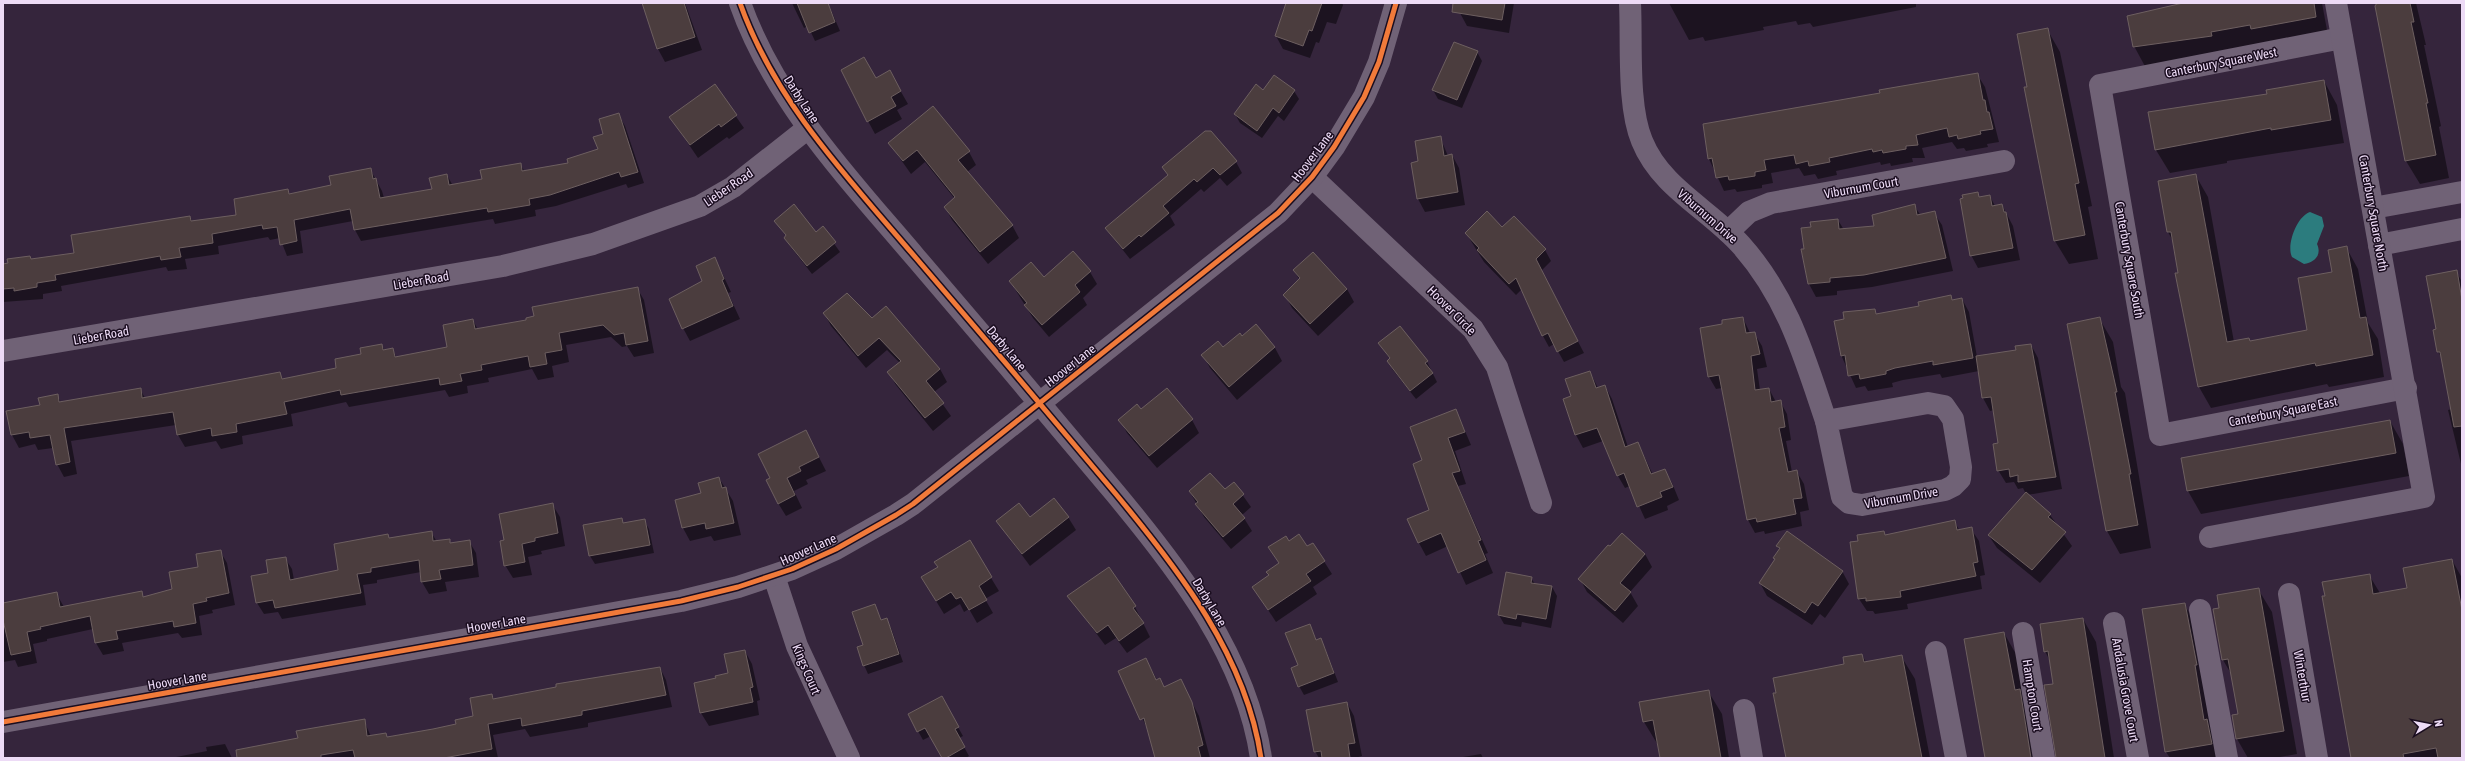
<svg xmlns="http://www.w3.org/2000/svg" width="2465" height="761" font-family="'Asap Condensed',sans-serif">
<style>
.water{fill:#2c7c7e}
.shadow{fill:#0007}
.building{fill:#4b3d3e;stroke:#6d5f60}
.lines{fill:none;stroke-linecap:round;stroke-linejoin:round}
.minor{stroke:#706276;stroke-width:22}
.cycleway-casing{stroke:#1a0d1f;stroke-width:8}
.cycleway{stroke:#f17a3a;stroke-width:5}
.labels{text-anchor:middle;stroke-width:3;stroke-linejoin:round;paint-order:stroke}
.street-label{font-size:13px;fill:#eddbf6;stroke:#1a0d1f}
</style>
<rect width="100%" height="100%" fill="#35253c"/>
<path class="water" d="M2310,212L2322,217L2324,226L2317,244C2322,255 2315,262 2304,264L2292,257C2286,245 2297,216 2310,212Z"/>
<g class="shadow">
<path d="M643,3H685L702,50L665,62L658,49Z"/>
<path d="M792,3H828L840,31L815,41L808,26L804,28Z"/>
<path d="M1287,3H1342L1343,5L1336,24L1327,22L1319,43L1316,42L1310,58L1283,49L1276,36Z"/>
<path d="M1461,3H1514L1509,33L1467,26L1460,13Z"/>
<path d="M1669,3H1920L1916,4V7L1813,27L1810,23L1798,25L1796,21L1763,27L1764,30L1705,41L1703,37L1689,40Z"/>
<path d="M2192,3H2322L2329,41L2147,70L2134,46L2162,10V8Z"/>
<path d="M2378,3H2416L2426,45H2424L2441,126L2439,127L2449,178L2420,184L2406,161L2376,6Z"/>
<path d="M2047,29L2060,52L2092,206L2088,207L2098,259L2069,264L2055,241L2025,88L2028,87Z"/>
<path d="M1477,52L1482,61L1462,108L1438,99L1433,90Z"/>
<path d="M889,71L908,104L897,110L902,119L875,134L868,121L875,79Z"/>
<path d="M1977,74L1985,87L1999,142L1987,144L1988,147L1966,151L1964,148L1957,149L1952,142L1922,148L1925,158H1912L1913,162L1891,166L1890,163L1881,165L1880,162L1836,171L1837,175L1818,179L1815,174L1804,176L1799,168L1771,173L1773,183L1762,185V188L1737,192L1735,189L1724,191L1709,159L1881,94Z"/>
<path d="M2324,81L2337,105L2344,143L2227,161V163L2170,173L2156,150L2150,112L2268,95Z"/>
<path d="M714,85L744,128L729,139L727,137L698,158L670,117Z"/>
<path d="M1263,91H1294L1299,99L1284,121L1278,116L1262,138L1240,123L1235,114Z"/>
<path d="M618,114L625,126L644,183L628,188L626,184L556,206L535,210L536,216L495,224L493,219L361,241L355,230L353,221L300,231L303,253L287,256L280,238L270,240L268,237L218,246L219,254L185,259L187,269L168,271L166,267L61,286L62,291L43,294V299L3,302V265L30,257L32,260L75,253L190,217L193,222L238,216L288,191L290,194L332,186L370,169L382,191L384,198L433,189L447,175L453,186L483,180L520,164L525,172L569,164L599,150L604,134Z"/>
<path d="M1440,137L1448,156L1452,155L1459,168L1465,205L1425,212L1418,199L1419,162Z"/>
<path d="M889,143L969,152L976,165L967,172L1012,225L1019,238L988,264L952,220L945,207L955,199L925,162L911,174Z"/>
<path d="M1236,162L1242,173L1227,186L1220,178L1204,192L1201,189L1170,216L1175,225L1130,259L1106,229L1168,176L1163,167Z"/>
<path d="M2196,176L2208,197L2234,342H2250L2308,331L2346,247L2358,269L2368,323L2378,339L2384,377L2329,387L2327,384L2211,408L2199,387L2173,241L2168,232Z"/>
<path d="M1977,193L1980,198L1990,196L1995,206L2002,205L2013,226L2020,260L1978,268L1971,255Z"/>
<path d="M1914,205L1921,216L1934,213L1942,225L1953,271L1872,287L1837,291V295L1816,297L1809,284L1805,250L1812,228L1838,220L1844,230L1875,226Z"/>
<path d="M776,221L816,233L823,228L840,252L812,274L790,246L785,238L786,236Z"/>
<path d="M1466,233L1545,250L1551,261L1541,271L1584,353L1564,362L1554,344L1549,347L1543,336L1522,289L1516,295L1484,262Z"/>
<path d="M1313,253L1347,289L1354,302L1318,336L1292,308L1285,295L1300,280L1294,271Z"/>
<path d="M715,258L731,292L728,293L740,319L690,341L683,328Z"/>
<path d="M2456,271L2462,282V468L2448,410L2452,409L2442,358L2438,352Z"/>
<path d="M1090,272L1097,284L1083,298L1087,305L1049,337L1033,318L1010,281Z"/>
<path d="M637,288L644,300L654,353L634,357L627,346L622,347L611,337L566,345L569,362L552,366L554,377L538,380L532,369L488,378L489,382L467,386L468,393L449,397L445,390L349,407L346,402L291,414L293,426L242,436L243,444L221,449L216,441L185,447L178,435L176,425L71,441L77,474L64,477L57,464L53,448L38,450L35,444L19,448L12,435L7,412L41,406L57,395L61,402L140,389L145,398L280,374L283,379L337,368L382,346L385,350L392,349L397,358L448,348L473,320L478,330L528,320Z"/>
<path d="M1950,296L1953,300L1962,299L1969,312L1977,357L2017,351L2031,345L2038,358L2062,489L2027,495L2050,515L2072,546L2040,583L1997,548L1989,536L2026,494L2023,488L2018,489L2014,482L2006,483L1998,470L1999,444L1994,410L1990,411L1983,398L1979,371L1942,378L1940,374L1903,380L1892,383L1893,387L1868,391L1865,386L1856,388L1841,355L1875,311L1877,315L1920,307Z"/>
<path d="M824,313L871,319L940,369L947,382L934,392L951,416L933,431L896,385L889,373L900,363L887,350L866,368L831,326Z"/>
<path d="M1743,318L1750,333H1754L1762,346L1767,367L1757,369L1760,390L1769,389L1776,402L1780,401L1787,414L1791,440L1786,441L1792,472H1797L1804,484L1809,510L1800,512L1802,526L1765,534L1764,531L1755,533L1748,520L1722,388L1716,389L1709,377L1724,325Z"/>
<path d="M2099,318L2113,342L2121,387L2125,393L2151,548L2120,554L2107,531Z"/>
<path d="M1255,326L1275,348L1282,361L1237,400L1210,368L1203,355L1223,349Z"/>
<path d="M1379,344L1427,362L1437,382L1416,399L1393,370L1388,361L1390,359Z"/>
<path d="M1590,372L1598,388L1605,386L1612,399L1628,447L1638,443L1653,475L1665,470L1672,483L1679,500L1667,506L1668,510L1645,519L1630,486L1625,488L1618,476L1603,441L1583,448L1576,435L1572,397Z"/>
<path d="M1166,390L1192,420L1199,433L1157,468L1127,433L1120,420L1141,411Z"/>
<path d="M1456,410L1471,445L1455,451L1466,484L1458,486L1488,553L1485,554L1493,573L1466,585L1448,546L1426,556L1419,543L1431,510L1423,461Z"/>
<path d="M2390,421L2403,444L2409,476L2201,514L2188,491L2182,459Z"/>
<path d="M806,432L826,471L806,480L808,484L794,491L802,508L786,516L778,503L771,478Z"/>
<path d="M719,478L733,501L741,535L714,541L711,536L690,541L683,528Z"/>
<path d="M1234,483L1251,507L1242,515L1252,531L1231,549L1204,517L1190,492L1225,491Z"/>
<path d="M552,504L560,517L565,546L541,551L542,554L528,557L532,575L513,578L505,565V541Z"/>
<path d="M1068,517L1076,530L1030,566L997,521Z"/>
<path d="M621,519L624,524L644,520L649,529L654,553L595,564L590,556Z"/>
<path d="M1954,521L1960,531L1971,529L1979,541L1985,575L1980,576L1982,589L1907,604L1908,609L1875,614L1873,611H1867L1859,599V542L1884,532L1886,536Z"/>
<path d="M431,532L437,542L449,540L451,544L469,541L476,553L479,577L445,582L447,591L429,594L422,582L421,572L377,580V583L363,585L366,605L282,619L278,612L264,614L257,603L252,577L269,574L285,558L292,569L294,580L339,571L388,535L390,539Z"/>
<path d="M969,542L999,591L985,599L993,613L977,623L969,609L964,612L960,604L944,614L930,591L939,568Z"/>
<path d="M1289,542L1307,548L1313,544L1332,574L1313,587L1317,594L1276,622L1253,587L1270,576L1280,564L1270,548Z"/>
<path d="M1777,546L1842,571L1849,584L1825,618L1820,614L1812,625L1767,596L1760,583L1776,560L1780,550Z"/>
<path d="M220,551L227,563L235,605L212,610L213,613L199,616L202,635L182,638L178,633L122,643L124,651L103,655L96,643L93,629L47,639V641L33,644L37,663L18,667L15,660L3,662V604L56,593L64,607L141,592L144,598L173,590Z"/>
<path d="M1645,554L1652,567L1630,592L1638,606L1623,623L1587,592L1580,579Z"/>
<path d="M2452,560L2462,578V758H2352L2369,575L2380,593L2408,589Z"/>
<path d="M1109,568L1135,607L1150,637L1127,653L1116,638L1105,645L1069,597Z"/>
<path d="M1531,578L1535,584L1552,587L1557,596L1551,628L1522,622L1521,627L1504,624L1499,615Z"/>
<path d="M2258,589L2272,612L2297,754L2274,758H2248L2237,739L2233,716L2239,715L2233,677L2223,660L2220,609Z"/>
<path d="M2184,604L2198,627L2223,758H2170L2166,752L2144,610Z"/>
<path d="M875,605L882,621L886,619L891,628L903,662L868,674L864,665L865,646Z"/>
<path d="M2083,619L2096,642L2114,758H2056L2054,684L2050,661L2045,651Z"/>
<path d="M1310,625L1317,641L1320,640L1325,648L1338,682L1304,695L1299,686V666Z"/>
<path d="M2004,633L2017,656L2041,758H1986Z"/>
<path d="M745,651L752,664L760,700L757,701L759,715L709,726L701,713L695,684L717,679L729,673Z"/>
<path d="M1862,655L1866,662L1901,656L1915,679L1930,758H1786L1845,665Z"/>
<path d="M1146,659L1157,680L1165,688L1181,681L1199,716L1210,758H1156L1149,732L1119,671Z"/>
<path d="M660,668L666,680L672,707L588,723V727L530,737L525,729L493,735L498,758H268L299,739L364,720L371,737L388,738L457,725L474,717L492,695L494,699Z"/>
<path d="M1708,691L1722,714L1729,758H1661L1658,745L1644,722Z"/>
<path d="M941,697L963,736L959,738L969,756L966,758H943L931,736L923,740L909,715Z"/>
<path d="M1347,703L1354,716L1362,756L1355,758H1319L1315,751Z"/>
<path d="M225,744L232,758H171L207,751L206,747Z"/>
<path d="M1481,754L1483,758H1457Z"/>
</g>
<g class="building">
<path d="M642,3H684L695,37L657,49Z"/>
<path d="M797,3H828L835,22L809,33Z"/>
<path d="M1286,3H1322L1312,31L1309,30L1303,46L1275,36Z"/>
<path d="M1453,3H1505L1502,20L1452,12Z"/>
<path d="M2183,3H2314L2316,17L2251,29L2250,25L2211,32L2212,36L2133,47L2127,16Z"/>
<path d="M2377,3H2410L2414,22H2411L2428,103H2426L2436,155L2405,161L2375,6Z"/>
<path d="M2048,28L2079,183L2075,184L2085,235L2054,241L2024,87H2027L2017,34Z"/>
<path d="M1454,42L1478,51L1457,100L1432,90Z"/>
<path d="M864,57L876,78L890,70L901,91L891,97L896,106L867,122L841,70Z"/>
<path d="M1978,73L1983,100H1985L1987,112H1989L1993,129L1980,131L1981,134L1958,139L1957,135L1949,137L1947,128L1916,135L1918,145L1906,146V149L1883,153L1882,150L1873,152L1872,149L1829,158L1830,162L1809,166L1808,161L1796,164L1794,155L1764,160L1766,170L1755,172V176L1729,180L1728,176L1716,178L1712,158L1708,159L1703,124L1880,93L1879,90Z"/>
<path d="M1274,75L1295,90L1279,113L1273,108L1257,131L1234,114L1256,84L1263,90Z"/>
<path d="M2324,80L2331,120L2271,130V128L2155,150L2148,112L2267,94L2266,90Z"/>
<path d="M715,84L737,115L721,127L719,124L690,145L669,117Z"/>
<path d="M933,106L970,151L958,160L1013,225L980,252L944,207L955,197L917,150L903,161L888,143Z"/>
<path d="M619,113L638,172L621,177L619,172L550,195L529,199L530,205L488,212L487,208L354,230L350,209L294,220L297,241L280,245L277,227L263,229L262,225L212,234L213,243L179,248L181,257L161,260L160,256L55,275L56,280L37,283V287L14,291V288L3,289V264L8,263L7,259L30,256L31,259L74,253L71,235L190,216L191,221L236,215L234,199L288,189L289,194L331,185L329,176L371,168L373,179L376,178L380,198L432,189L429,178L447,174L449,185L482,179L480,170L521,163L522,171L568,163L567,159L598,149L593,137L603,134L599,119Z"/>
<path d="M1205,131H1211L1237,161L1220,175L1213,168L1197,182L1194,179L1163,206L1169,213L1141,237L1139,235L1123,249L1105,228L1168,175L1162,167Z"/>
<path d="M1441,136L1444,156L1452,154L1458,192L1417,199L1411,163L1418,161L1415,141Z"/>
<path d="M2196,174L2227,342L2249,338L2250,341L2307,330L2298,278L2332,272L2328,250L2347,246L2360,318L2366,317L2373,355L2316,366L2315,363L2198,387L2175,273H2178L2171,232H2167L2158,181Z"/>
<path d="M1978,192L1979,197L1990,195L1992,206L2002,204L2004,212H2006L2013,248L1970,256L1960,199L1963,198L1962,195Z"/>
<path d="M794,204L816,232L823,226L836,242L807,266L784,238L786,235L774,221Z"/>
<path d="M1915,204L1917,215L1935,211L1946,258L1864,275L1830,278V282L1808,284L1801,249H1804L1801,228L1811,227L1810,222L1838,219L1839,229L1874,226L1872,215Z"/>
<path d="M1487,211L1502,227L1514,216L1546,249L1536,259L1578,341L1557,352L1548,333L1542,336L1516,278L1509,284L1477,250L1479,248L1465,233Z"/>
<path d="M1073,251L1091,271L1075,285L1080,292L1042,325L1024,305L1027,303L1009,281L1031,262L1044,277Z"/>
<path d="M1313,252L1347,289L1310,324L1283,295L1300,278L1293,270Z"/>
<path d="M715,257L724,279L722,280L733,306L682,329L669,299L702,281L696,266Z"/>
<path d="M2457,270L2462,300V426L2454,427L2440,352H2437L2433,330L2436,329L2426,276Z"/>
<path d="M638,287L648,341L626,345L624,333L614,335L603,325L559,333L562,350L545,353L547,364L530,367L528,356L481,365L482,370L460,374L462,381L440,385L439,378L341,395L340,390L284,402L287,414L236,424L237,432L212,436L211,428L177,435L173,412L64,428L70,462L56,465L50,435L30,438L29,432L11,435L6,411L40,405L38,398L58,394L59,402L141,388L142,398L280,372L282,379L336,368L335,359L361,354L360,348L382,344L383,350L393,348L395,357L447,347L443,325L473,319L475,329L526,320V318L534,316L532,307Z"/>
<path d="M847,293L872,318L886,306L940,369L926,381L944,403L925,418L887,372L901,361L879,338L858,356L823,313Z"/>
<path d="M1951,295L1952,300L1962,298L1973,358L1933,365V361L1895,368L1886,371V374L1860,379L1859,374L1848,376L1845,355L1841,356L1834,321L1844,319L1843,312L1875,309L1876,314L1919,306L1918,302Z"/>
<path d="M1743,317L1746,333L1755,332L1760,354L1751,356L1755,390L1769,388L1771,402L1781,400L1785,427L1779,428L1788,472L1797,470L1802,498L1793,499L1796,514L1757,522L1756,518L1747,520L1719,375L1708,377L1700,328L1722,324V320Z"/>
<path d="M2100,317L2117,392H2115L2131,474H2129L2138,525L2106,531L2067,324Z"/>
<path d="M1256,324L1275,347L1229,387L1201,355L1218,341L1223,347L1240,333L1242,336Z"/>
<path d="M1400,326L1428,361L1425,363L1433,373L1410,391L1387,361L1390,358L1378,343Z"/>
<path d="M2031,344L2056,477L2018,482V475L2010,477L2009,469L1997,471L1993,444L1998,443L1991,397L1982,398L1976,356L2016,350L2015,346Z"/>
<path d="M1590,371L1596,388L1605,385L1625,447L1638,442L1651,474L1665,469L1673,487L1660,492L1662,497L1637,507L1624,473L1617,476L1597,428L1575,435L1563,399L1571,396L1565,379Z"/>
<path d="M1167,388L1193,419L1149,456L1118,420L1137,404L1141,409Z"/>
<path d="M1456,409L1465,432L1448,438L1460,471L1452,473L1481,540L1478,541L1486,560L1458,573L1441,533L1418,543L1407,519L1429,510L1413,464L1422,460L1410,427Z"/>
<path d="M2390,420L2396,453L2187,491L2181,458Z"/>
<path d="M806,430L819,457L799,467L801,471L787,478L795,495L778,504L766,480L770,478L758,454Z"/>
<path d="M1210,473L1225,489L1234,482L1244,494L1233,504L1245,518L1223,537L1195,504L1198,502L1189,491Z"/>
<path d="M719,477L722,488L726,487L734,523L706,529L705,523L682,528L675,500L701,493L698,483Z"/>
<path d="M2026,492L2051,514L2048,517L2066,532L2032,570L1988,535Z"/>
<path d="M1054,498L1069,517L1022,554L996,521L1019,503L1030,517Z"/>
<path d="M553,503L558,533L535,538V541L522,544L525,562L504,566L500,541L504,540L499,514Z"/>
<path d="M622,518L623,523L645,519L650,545L589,556L583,525Z"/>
<path d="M1955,520L1957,530L1972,527L1978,562L1973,563L1976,576L1900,591L1901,597L1866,601V598L1858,599L1850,542L1858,541L1857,535L1884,531L1885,535Z"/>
<path d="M432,531L433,541L450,539V543L470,540L473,565L439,570L441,579L421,582L419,560L371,568V572L357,574L361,593L275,608L273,600L256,603L251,576L268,573L266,560L286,557L290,580L338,570L334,544L388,534L389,538Z"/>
<path d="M1787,531L1843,571L1818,606L1812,602L1805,613L1759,583L1775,559L1773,558L1780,548L1776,546Z"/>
<path d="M1622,533L1645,554L1620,583L1631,592L1615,611L1578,579L1608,545L1610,546Z"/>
<path d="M1299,534L1307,546L1313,543L1325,561L1306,574L1311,581L1268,610L1252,587L1269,575L1266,572L1279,563L1268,547L1286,536L1289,541Z"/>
<path d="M970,540L992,577L979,586L987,600L969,610L961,597L956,599L951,592L936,601L921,577L938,567L934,562Z"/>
<path d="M221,550L229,593L206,598L207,601L193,604L196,623L174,627L173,621L116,631L118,639L95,643L90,616L40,627L41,629L27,632L31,651L11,655L3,620V603L57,592L60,607L142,591L143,597L172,589L169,572L198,567L196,554Z"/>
<path d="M2452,559L2462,610V758H2438L2436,748L2403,754L2404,758H2351L2322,596H2325L2322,582L2370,574L2373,594L2407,588L2403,568Z"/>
<path d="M1109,567L1136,606L1133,608L1144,623L1119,641L1108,625L1097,633L1067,596Z"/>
<path d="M1506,572L1532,577L1531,583L1552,586L1546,619L1517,614L1516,619L1498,615Z"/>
<path d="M2259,588L2284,731L2236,739L2232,715L2238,714L2228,659L2222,660L2213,609L2219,608L2217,595Z"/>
<path d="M2185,603L2197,665H2195L2204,720L2207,719L2212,744L2165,752L2142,609Z"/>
<path d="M875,604L881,620L887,618L899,654L863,666L857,647L863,645L852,612Z"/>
<path d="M2083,618L2105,758H2056L2044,685L2053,684L2048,651L2044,652L2040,624Z"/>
<path d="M1310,624L1316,640L1321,638L1334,673L1298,687L1291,668L1298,665L1285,633Z"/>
<path d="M2004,632L2015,690L2020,689L2031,758H1985L1964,639Z"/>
<path d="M745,650L753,687L750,688L753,702L700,713L694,683L716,678L715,676L728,673L724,654Z"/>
<path d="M1862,654L1864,662L1902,655L1922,758H1786L1773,693H1776L1773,678L1844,664L1843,657Z"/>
<path d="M1146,658L1156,680L1160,678L1164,687L1181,679L1192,702L1203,745L1198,747L1201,758H1155L1144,718L1140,720L1118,671Z"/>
<path d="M660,667L666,695L582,711V715L522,726L521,718L488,724L492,749L444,758H355L353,750L321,755V758H237L236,750L298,738L296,731L365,719L367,736L386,733L387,737L433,729L456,724L455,720L473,716L470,698L492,694L493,699L556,687V684Z"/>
<path d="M1709,690L1721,758H1660L1653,720L1643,722L1639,702Z"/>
<path d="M942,696L959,727L955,729L965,747L946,758H942L925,728L917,732L908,714Z"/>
<path d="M1347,702L1355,743L1348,744L1350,758H1322L1321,751L1314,752L1306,710Z"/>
</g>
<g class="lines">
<g class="minor">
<path d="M740,3C775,102 849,179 916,258C983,336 1049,414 1115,493C1179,570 1246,656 1261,758"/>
<path d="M1630,3C1632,43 1627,105 1642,141C1661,188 1709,209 1741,245C1788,298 1804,356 1826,421"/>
<path d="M2342,38L2100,85L2160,435L2406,388"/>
<path d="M1312,177L1473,329L1497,367L1541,503"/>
<path d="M2373,208L2462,192"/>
<path d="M1728,232L1749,212L1771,203L2004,161"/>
<path d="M2379,245L2462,229"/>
<path d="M3,351L503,266L593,244L700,206L733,187L808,128"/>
<path d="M1928,403L1944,406L1953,419L1961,467L1960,479L1953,486L1945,490L1862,505L1849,503L1842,497L1826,421Z"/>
<path d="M2210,537L2424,497L2336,3"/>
<path d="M774,576L797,646L849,758"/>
<path d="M2289,594L2317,758"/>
<path d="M2200,610L2227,758"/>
<path d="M2114,623L2138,758"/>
<path d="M2023,633L2044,758"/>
<path d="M1936,652L1956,758"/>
<path d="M1744,710L1752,758"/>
<path d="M3,722L681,601L738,587L792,569L836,549L896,515L913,504L1278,213L1312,177L1334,147L1364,97L1379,62L1396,3"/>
</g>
<g class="cycleway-casing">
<g id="cycleway">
<path d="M740,3C775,102 849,179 916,258C983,336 1049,414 1115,493C1179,570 1246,656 1261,758"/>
<path d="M3,722L681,601L738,587L792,569L836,549L896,515L913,504L1278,213L1312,177L1334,147L1364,97L1379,62L1396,3"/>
</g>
</g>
<use href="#cycleway" class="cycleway"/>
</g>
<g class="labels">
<g class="street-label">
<text transform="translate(2221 62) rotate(-11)" y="5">Canterbury Square West</text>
<text transform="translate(802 99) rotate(57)" y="5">Darby Lane</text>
<text transform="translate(1312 156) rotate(-53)" y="5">Hoover Lane</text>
<text transform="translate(728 187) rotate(-34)" y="5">Lieber Road</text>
<text transform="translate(1861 187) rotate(-10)" y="5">Viburnum Court</text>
<text transform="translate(2374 213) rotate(80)" y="5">Canterbury Square North</text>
<text transform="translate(1708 216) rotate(41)" y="5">Viburnum Drive</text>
<text transform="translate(2130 260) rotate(80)" y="5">Canterbury Square South</text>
<text transform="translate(421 280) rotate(-10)" y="5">Lieber Road</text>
<text transform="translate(1452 310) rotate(45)" y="5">Hoover Circle</text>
<text transform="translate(101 335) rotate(-10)" y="5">Lieber Road</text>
<text transform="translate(1007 348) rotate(50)" y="5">Darby Lane</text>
<text transform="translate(1070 365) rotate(-38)" y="5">Hoover Lane</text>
<text transform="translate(2283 411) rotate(-11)" y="5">Canterbury Square East</text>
<text transform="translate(1901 497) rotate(-10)" y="5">Viburnum Drive</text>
<text transform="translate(808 549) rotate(-24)" y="5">Hoover Lane</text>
<text transform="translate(1210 602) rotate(59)" y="5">Darby Lane</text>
<text transform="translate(496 623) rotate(-10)" y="5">Hoover Lane</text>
<text transform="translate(807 669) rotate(67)" y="5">Kings Court</text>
<text transform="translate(2303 676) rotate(80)" y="5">Winterthur</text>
<text transform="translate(177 680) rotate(-10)" y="5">Hoover Lane</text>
<text transform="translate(2126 690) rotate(80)" y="5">Andalusia Grove Court</text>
<text transform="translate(2033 695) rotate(81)" y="5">Hampton Court</text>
</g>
</g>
<rect width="2465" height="761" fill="none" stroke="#eddbf6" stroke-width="8"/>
<g transform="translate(2429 725) rotate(80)" stroke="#1a0d1f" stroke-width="3" paint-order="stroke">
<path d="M0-3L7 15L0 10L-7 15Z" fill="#eddbf6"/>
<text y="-6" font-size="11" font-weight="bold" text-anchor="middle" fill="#eddbf6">N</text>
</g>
</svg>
